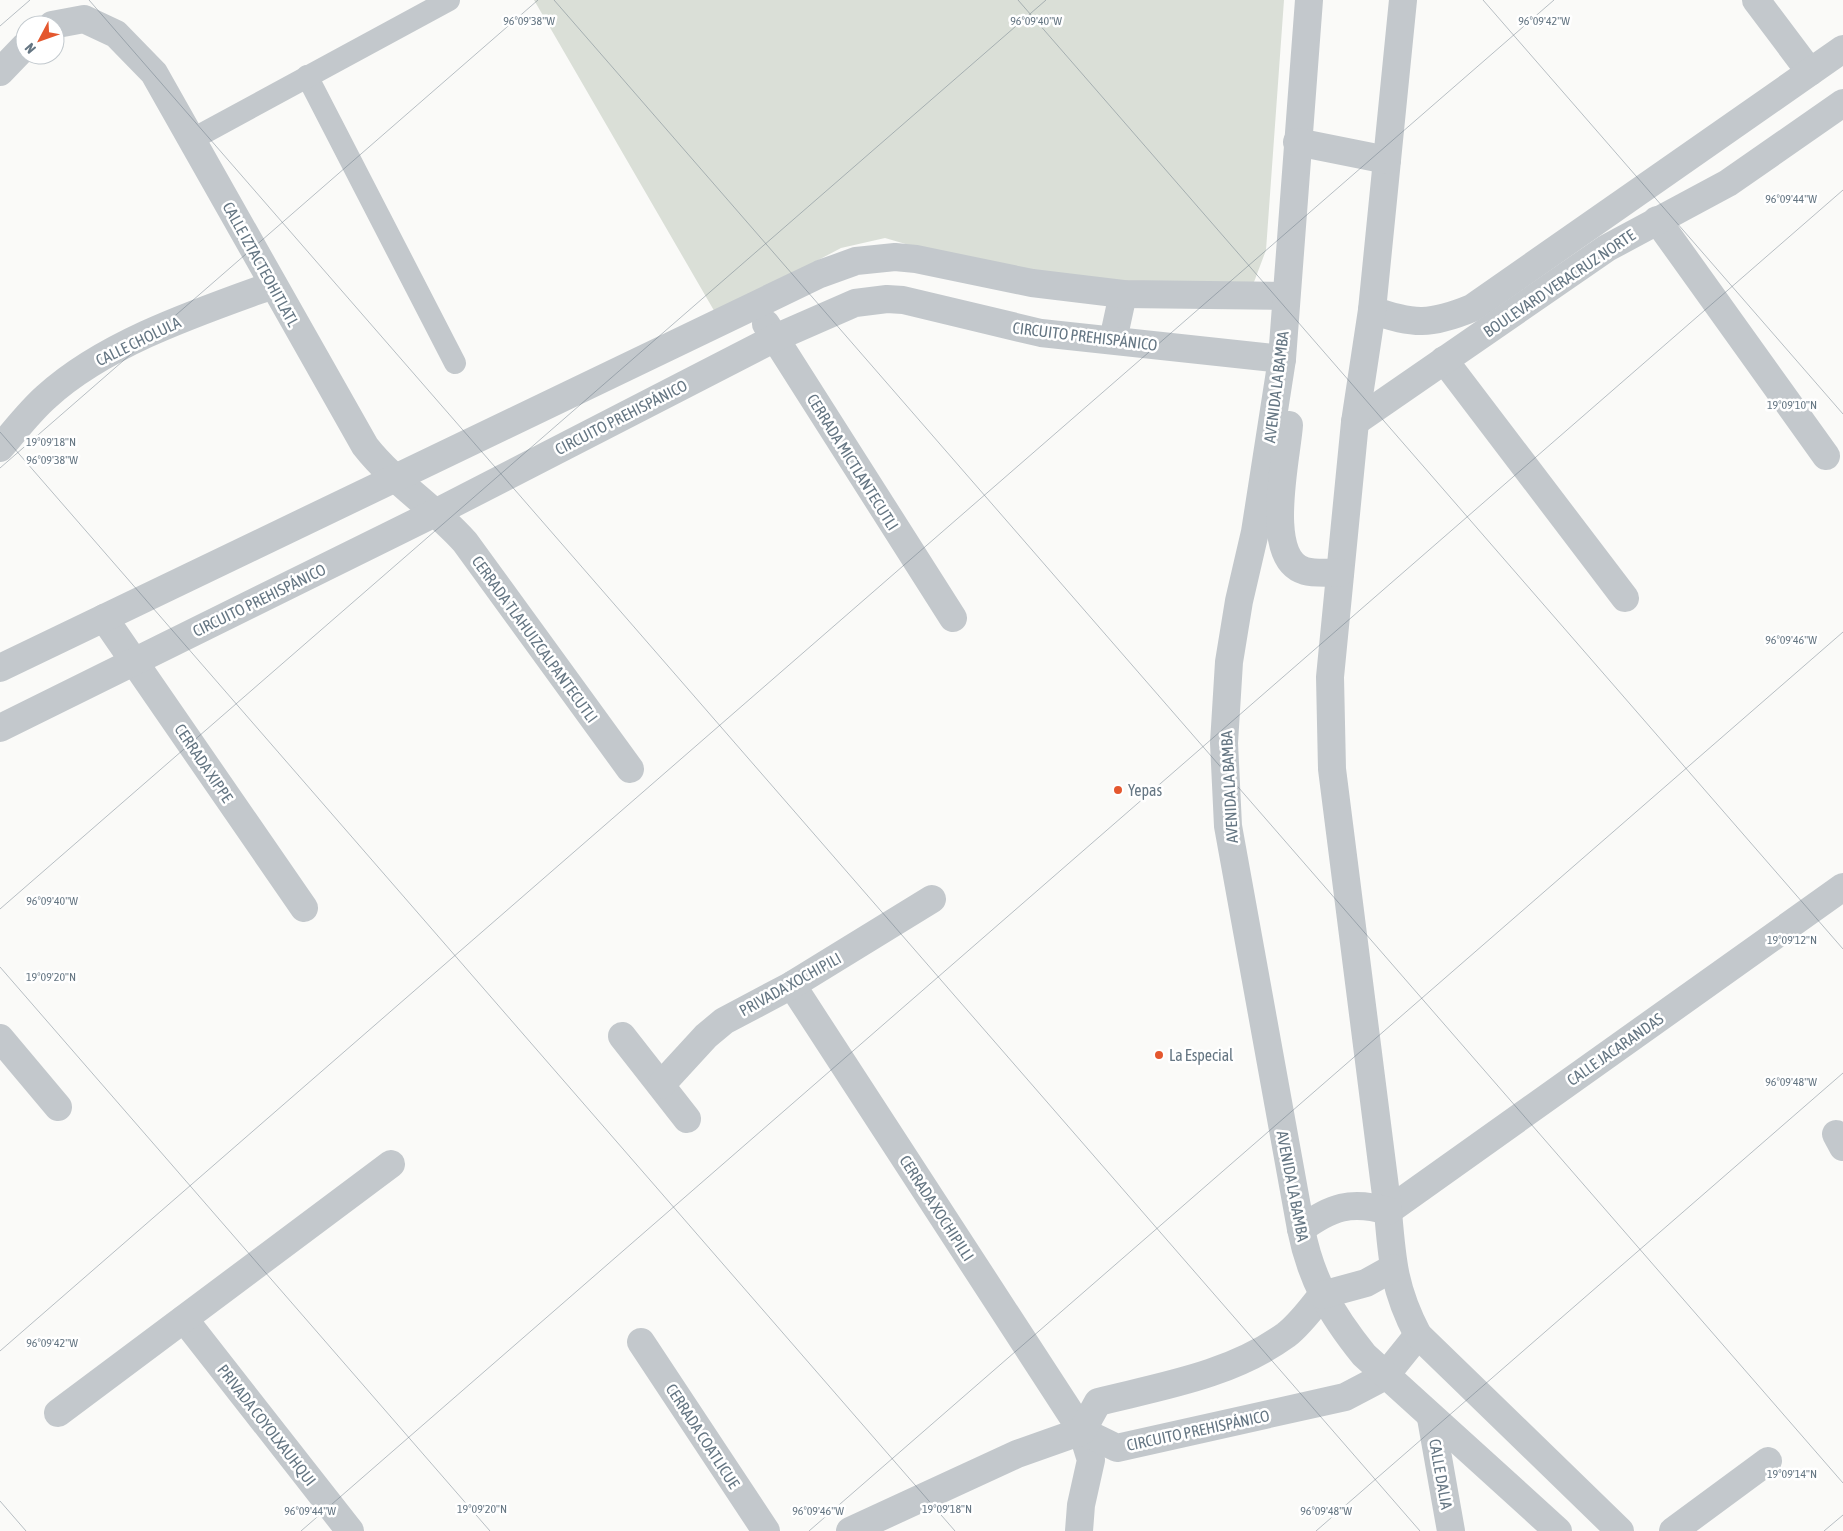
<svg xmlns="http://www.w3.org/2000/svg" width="1843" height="1531" font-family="'Asap Condensed',sans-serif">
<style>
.green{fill:#dadfd7}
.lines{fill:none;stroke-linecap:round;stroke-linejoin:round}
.service{stroke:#c3c8cc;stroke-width:22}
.minor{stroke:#c3c8cc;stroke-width:28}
.tertiary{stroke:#c3c8cc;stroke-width:28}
.ticks{fill:none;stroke:#657683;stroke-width:1;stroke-opacity:0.45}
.poi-dot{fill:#e4572e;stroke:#fff;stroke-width:2}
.labels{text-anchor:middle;stroke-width:5;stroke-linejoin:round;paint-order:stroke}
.street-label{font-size:16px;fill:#657683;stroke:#fff}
.poi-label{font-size:16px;fill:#657683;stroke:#fff;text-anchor:start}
.ticks-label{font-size:12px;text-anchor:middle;fill:#657683;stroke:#fff;stroke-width:5;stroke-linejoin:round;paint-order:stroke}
</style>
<rect width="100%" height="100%" fill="#fafaf8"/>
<path class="green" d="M534,0H1284L1266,250L1254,282L1212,296L1006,273L885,238L841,248L716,314Z"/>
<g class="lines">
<g class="service">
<path d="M307,76L455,363"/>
<path d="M191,140L449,0"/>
</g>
<g class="minor">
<path d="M1756,0L1810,72"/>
<path d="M52,25L84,19L116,34L154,73L365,446C393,482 434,507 465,542L630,769"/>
<path d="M0,72L25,46"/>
<path d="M1657,220L1826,456"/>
<path d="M1372,310C1413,325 1431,325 1472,308L1843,49"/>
<path d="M766,324L953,618"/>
<path d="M1113,340L1123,294"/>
<path d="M1444,360L1625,598"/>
<path d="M1355,422L1607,248L1728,183L1843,103"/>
<path d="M0,448C15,431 29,412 46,397C105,343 198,312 273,285"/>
<path d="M104,618L304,908"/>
<path d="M0,668L820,274L856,261L895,257L916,259L1032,283L1123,294L1285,296"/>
<path d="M0,728L437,512L775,338L855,303L887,299L903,300L1041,333L1282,359"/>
<path d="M792,985L1082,1431L1091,1460L1081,1505L1079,1531"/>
<path d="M622,1036L687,1119"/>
<path d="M0,1038L58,1107"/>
<path d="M661,1085L706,1036L724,1021L792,985L932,899"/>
<path d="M1836,1134L1843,1147"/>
<path d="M1388,1211L1843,887"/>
<path d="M184,1319L350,1531"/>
<path d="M641,1342L766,1531"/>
<path d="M58,1413L391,1164"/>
<path d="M1431,1418L1451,1531"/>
<path d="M1082,1431L1117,1448L1345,1397L1385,1376L1418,1335"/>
<path d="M850,1531L1017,1454L1082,1431L1098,1402C1162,1386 1231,1375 1286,1335C1300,1324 1311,1309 1322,1295"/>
<path d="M1673,1531L1768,1461"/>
</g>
<g class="tertiary">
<path d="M1309,0L1282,359L1255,532L1239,601L1229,662L1224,743L1228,826L1301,1229C1311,1280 1331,1314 1364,1355L1558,1531"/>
<path d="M1403,0L1372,310L1355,422L1330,677L1332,769L1388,1211C1392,1260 1394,1290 1418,1335L1620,1531"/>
<path d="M1297,142L1387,160"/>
<path d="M1289,425C1287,457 1262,559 1305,571C1316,574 1329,572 1340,573"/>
<path d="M1301,1229C1331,1207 1351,1200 1388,1211"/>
<path d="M1322,1295L1366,1283L1393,1268"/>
</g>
</g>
<path class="ticks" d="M89,0L1420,1531M554,0L1843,1483M1018,0L1843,949M1483,0L1843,414M0,26L30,0M0,432L955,1531M0,468L538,0M0,909L1046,0M0,967L490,1531M0,1351L1554,0M0,1501L26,1531M301,1531L1843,190M809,1531L1843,632M1316,1531L1843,1073M1824,1531L1843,1515"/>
<g class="poi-dot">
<circle cx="1118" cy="790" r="5"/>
<circle cx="1159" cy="1055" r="5"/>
</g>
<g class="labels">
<g class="street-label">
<text transform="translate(261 264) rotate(61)" y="6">CALLE IZTACTEOHITLATL</text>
<text transform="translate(1559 283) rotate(-34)" y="6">BOULEVARD VERACRUZ NORTE</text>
<text transform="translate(1085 336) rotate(7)" y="6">CIRCUITO PREHISPÁNICO</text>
<text transform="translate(138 341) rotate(-26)" y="6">CALLE CHOLULA</text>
<text transform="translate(1276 387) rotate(-83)" y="6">AVENIDA LA BAMBA</text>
<text transform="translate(621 417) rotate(-27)" y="6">CIRCUITO PREHISPÁNICO</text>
<text transform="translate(853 462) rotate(58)" y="6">CERRADA MICTLANTECUTLI</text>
<text transform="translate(259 600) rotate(-26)" y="6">CIRCUITO PREHISPÁNICO</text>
<text transform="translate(535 639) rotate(54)" y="6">CERRADA TLAHUIZCALPANTECUTLI</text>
<text transform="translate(204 763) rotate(56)" y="6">CERRADA XIPPE</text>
<text transform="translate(1229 787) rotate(-93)" y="6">AVENIDA LA BAMBA</text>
<text transform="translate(790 984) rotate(-29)" y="6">PRIVADA XOCHIPILI</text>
<text transform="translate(1615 1049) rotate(-35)" y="6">CALLE JACARANDAS</text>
<text transform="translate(1293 1186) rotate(79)" y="6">AVENIDA LA BAMBA</text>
<text transform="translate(937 1208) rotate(57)" y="6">CERRADA XOCHIPILLI</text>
<text transform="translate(267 1425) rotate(52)" y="6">PRIVADA COYOLXAUHQUI</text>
<text transform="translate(1198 1430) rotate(-12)" y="6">CIRCUITO PREHISPÁNICO</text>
<text transform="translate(703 1436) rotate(57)" y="6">CERRADA COATLICUE</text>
<text transform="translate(1441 1474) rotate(80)" y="6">CALLE DALIA</text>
</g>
<g class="poi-label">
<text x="1128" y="796">Yepas</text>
<text x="1169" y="1061">La Especial</text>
</g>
</g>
<g class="ticks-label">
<text x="529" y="25">96°09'38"W</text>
<text x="1036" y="25">96°09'40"W</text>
<text x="1544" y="25">96°09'42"W</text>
<text x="1791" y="203">96°09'44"W</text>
<text x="1792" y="409">19°09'10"N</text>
<text x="51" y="446">19°09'18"N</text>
<text x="52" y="464">96°09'38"W</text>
<text x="1791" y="644">96°09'46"W</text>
<text x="52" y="905">96°09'40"W</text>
<text x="1792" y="944">19°09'12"N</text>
<text x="51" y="981">19°09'20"N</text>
<text x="1791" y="1086">96°09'48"W</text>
<text x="52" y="1347">96°09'42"W</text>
<text x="1792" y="1478">19°09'14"N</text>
<text x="482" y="1513">19°09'20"N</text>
<text x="947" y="1513">19°09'18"N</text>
<text x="310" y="1515">96°09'44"W</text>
<text x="818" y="1515">96°09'46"W</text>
<text x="1326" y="1515">96°09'48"W</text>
</g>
<g transform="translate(40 40) rotate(229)"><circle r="24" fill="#ffffff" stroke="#c1c8cd"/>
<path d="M0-4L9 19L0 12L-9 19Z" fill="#e4572e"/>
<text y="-8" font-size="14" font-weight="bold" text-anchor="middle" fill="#657683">N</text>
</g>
</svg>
